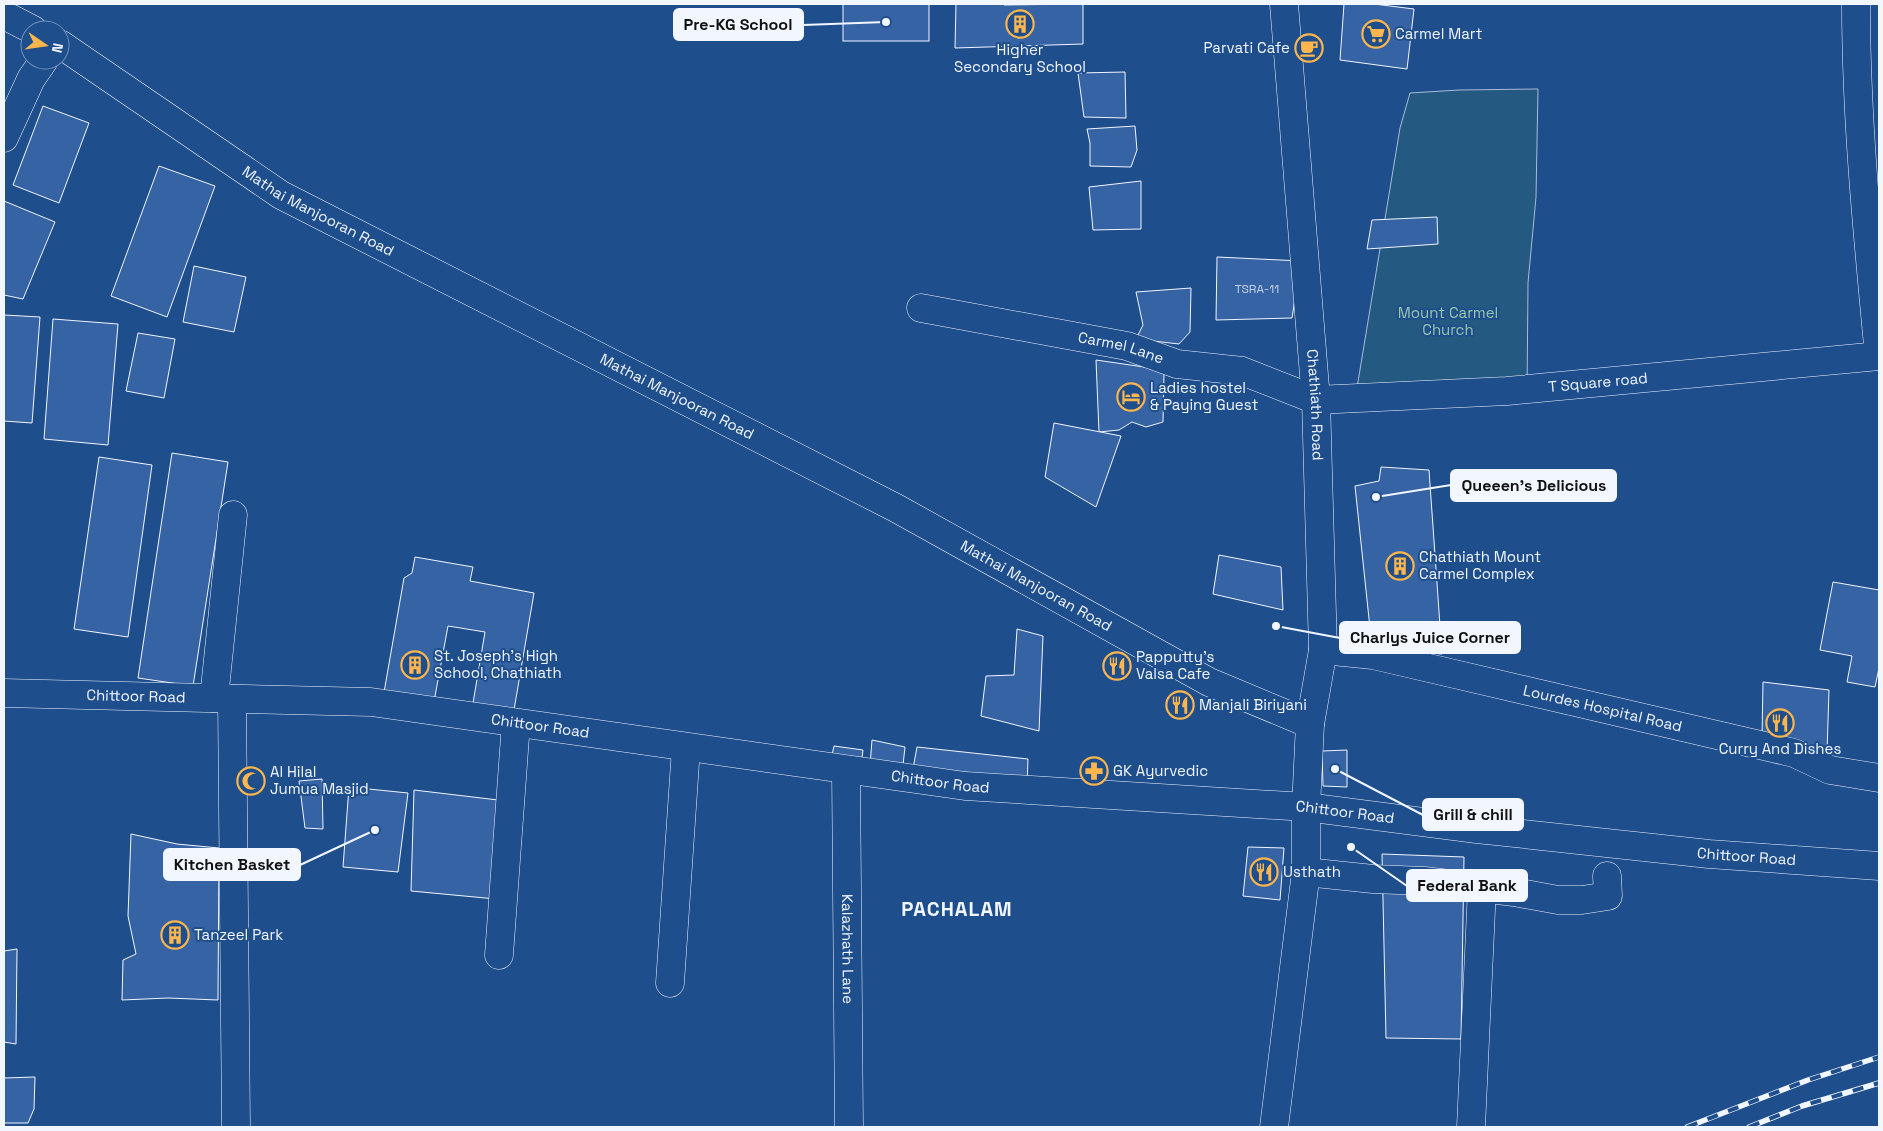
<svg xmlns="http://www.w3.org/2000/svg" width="1883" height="1131" font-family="'Space Grotesk',sans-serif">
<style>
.green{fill:#245a82;stroke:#a8bbd7}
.building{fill:#3563a3;stroke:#f2f6ff}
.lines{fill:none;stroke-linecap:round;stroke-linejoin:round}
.minor-casing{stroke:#f2f6ff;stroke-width:29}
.tertiary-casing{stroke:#f2f6ff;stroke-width:29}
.secondary-casing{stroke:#f2f6ff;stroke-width:29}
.minor{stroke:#1f4e8c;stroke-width:28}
.tertiary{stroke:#1f4e8c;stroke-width:28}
.secondary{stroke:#1f4e8c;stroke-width:28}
.rail-casing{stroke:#f2f6ff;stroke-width:5.5}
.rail{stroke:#1f4e8c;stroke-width:4;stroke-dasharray:11;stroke-linecap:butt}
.labels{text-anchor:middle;stroke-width:4;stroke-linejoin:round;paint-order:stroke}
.number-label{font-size:12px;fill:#c3d1e8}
.poi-label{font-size:15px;fill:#f2f6ff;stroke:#1f4e8c;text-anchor:start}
.street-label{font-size:15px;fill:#f2f6ff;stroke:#1f4e8c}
.park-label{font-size:15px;fill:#97c8a6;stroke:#1f4e8c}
.district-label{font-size:20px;font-weight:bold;letter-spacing:1px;fill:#f2f6ff;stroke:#1f4e8c}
.leader{fill:none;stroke:#f2f6ff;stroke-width:2}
.callout-dot{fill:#f2f6ff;stroke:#1f4e8c;stroke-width:2}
.callout{fill:#f2f6ff;stroke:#f2f6ff;stroke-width:2}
.callout-label{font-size:16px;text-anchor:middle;font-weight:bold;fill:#111}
</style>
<rect width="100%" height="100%" fill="#1f4e8c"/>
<path class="green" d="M1538,89L1536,197L1528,283L1527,395L1354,406L1400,128L1410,93L1459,90Z"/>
<g class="building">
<rect x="843" y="4" width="86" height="37"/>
<path d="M956,4H1004V5L1083,4V44L955,48Z"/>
<path d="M1344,4H1374L1414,9L1407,69L1340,60Z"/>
<path d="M1125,72L1126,118L1084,117L1078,73Z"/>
<path d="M43,106L89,123L59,203L13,185Z"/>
<path d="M1135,126L1137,150L1131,167L1090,166V143L1087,129Z"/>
<path d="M159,166L215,186L167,317L111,296Z"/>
<path d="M1141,181V229L1093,230L1089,187Z"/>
<path d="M4,201L55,222L23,299L4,295Z"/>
<path d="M1437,217L1438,244L1367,249L1372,220Z"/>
<path d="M1217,257L1301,261L1292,318L1216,320Z"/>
<path d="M194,266L246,277L234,332L183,322Z"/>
<path d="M1191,288L1190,332L1179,344L1136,339L1143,325L1136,292Z"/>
<path d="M4,315L40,317L32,423L4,421Z"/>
<path d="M53,319L118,324L108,445L44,439Z"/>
<path d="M138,333L175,339L164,398L126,391Z"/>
<path d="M1096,360L1151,368L1164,373L1163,422L1146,427L1132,422L1119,430L1099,432Z"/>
<path d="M1054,423L1121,436L1096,507L1045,477Z"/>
<path d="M172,453L228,462L193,686L138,678Z"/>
<path d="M99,457L152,465L128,637L74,629Z"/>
<path d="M1381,467L1429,470L1442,654L1372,647L1355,486L1379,481Z"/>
<path d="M1219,555L1281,567L1283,610L1213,594Z"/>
<path d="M415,557L473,567L470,581L534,593L514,710L473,703L485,632L448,626L433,707L383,698L404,578L412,573Z"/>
<path d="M1833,582L1879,590V668L1875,687L1847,682L1852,656L1820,650Z"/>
<path d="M1017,629L1043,636L1039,731L981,716L986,676L1014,675Z"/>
<path d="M1763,682L1829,690L1827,753L1762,737Z"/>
<path d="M872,740L905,747L901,783L869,779Z"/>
<path d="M834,746L863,750L859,781L828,773Z"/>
<path d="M917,747L1028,759L1027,786L912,774Z"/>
<path d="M1347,750V787L1323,786L1322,751Z"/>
<path d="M322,779L323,829L305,828L299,781Z"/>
<path d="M349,787L408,793L398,872L343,867Z"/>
<path d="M414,790L498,800L496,899L411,891Z"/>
<path d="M131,834L177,844L219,848L218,1000L168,998L122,1000L123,960L136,954L128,916Z"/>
<path d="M1248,847L1284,848L1280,900L1243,896Z"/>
<path d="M1382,854L1464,857L1461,1039L1386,1038Z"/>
<path d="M17,949L16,1044L4,1042V951Z"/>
<path d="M35,1077L34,1109L28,1123H4V1078Z"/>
</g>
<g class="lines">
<g class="minor-casing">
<g id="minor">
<path d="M1856,4C1856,121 1868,239 1879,356"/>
<path d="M4,138L31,79L44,60"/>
<path id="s1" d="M921,308L1127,346L1177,364L1242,371L1316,400L1507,391L1879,356"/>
<path d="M214,698L233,515"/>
<path d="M232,699L236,1127"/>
<path id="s2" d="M846,771L849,1127"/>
<path d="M1306,872L1373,879L1424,881L1514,892L1558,900H1582L1608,896L1607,876"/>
<path d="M499,955L516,723"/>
<path d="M670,983L686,748"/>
<path d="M1274,1127L1306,872V807"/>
<path d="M1471,1127L1482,888"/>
</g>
</g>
<g class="tertiary-casing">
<g id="tertiary">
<path d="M4,15L33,30"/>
<path id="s3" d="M60,44L281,195L896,508L1209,682L1310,724"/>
<path id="s4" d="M1323,650L1373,655L1794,753L1830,770L1879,778"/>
</g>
</g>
<g class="secondary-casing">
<g id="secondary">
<path id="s5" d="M1284,4L1316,400L1323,650L1310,724L1306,807"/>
<path id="s6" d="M4,693L371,702L965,786L1306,807L1477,829L1709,854L1879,866"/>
</g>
</g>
<use href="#minor" class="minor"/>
<use href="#tertiary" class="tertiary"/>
<use href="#secondary" class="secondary"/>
<g class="rail-casing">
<g id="rail">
<path d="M1687,1127L1808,1080L1879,1057"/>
<path d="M1749,1127L1802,1106L1879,1083"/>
</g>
</g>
<use href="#rail" class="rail"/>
</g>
<defs>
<g id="building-ring" transform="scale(1.4375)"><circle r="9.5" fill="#1f4e8c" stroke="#ffb74d" stroke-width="1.5"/><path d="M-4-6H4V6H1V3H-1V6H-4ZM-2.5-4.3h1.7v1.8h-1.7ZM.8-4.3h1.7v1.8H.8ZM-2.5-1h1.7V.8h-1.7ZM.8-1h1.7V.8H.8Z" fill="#ffb74d"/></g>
<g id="supermarket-ring" transform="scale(1.4375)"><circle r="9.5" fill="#1f4e8c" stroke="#ffb74d" stroke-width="1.5"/><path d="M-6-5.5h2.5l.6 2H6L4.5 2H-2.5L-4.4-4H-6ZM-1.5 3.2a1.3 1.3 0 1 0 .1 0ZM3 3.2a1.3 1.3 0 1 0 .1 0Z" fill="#ffb74d"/></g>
<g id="cafe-ring" transform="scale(1.4375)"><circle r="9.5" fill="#1f4e8c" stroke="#ffb74d" stroke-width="1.5"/><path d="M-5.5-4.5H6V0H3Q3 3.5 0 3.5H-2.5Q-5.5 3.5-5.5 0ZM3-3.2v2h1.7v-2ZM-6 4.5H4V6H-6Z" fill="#ffb74d"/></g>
<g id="hotel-ring" transform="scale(1.4375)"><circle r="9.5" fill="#1f4e8c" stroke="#ffb74d" stroke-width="1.5"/><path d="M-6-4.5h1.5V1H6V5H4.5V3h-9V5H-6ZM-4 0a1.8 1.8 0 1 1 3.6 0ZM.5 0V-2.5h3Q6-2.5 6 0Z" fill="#ffb74d"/></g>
<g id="restaurant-ring" transform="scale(1.4375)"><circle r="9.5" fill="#1f4e8c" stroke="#ffb74d" stroke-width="1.5"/><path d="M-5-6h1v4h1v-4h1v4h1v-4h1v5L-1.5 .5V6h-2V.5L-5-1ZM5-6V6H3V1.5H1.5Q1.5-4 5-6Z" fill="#ffb74d"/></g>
<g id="pharmacy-ring" transform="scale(1.4375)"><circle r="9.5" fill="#1f4e8c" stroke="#ffb74d" stroke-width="1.5"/><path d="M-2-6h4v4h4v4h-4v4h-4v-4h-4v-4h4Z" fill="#ffb74d"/></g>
<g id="mosque-ring" transform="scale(1.4375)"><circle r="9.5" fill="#1f4e8c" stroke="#ffb74d" stroke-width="1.5"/><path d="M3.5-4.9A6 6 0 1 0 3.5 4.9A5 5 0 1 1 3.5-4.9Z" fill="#ffb74d"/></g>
</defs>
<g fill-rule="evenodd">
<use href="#building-ring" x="1020" y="24"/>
<use href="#supermarket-ring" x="1376" y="34"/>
<use href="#cafe-ring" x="1309" y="48"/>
<use href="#hotel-ring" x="1131" y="397"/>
<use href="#building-ring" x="1400" y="566"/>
<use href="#building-ring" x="415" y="665"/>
<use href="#restaurant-ring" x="1117" y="666"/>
<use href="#restaurant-ring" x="1180" y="705"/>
<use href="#restaurant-ring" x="1780" y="723"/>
<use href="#pharmacy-ring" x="1094" y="771"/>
<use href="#mosque-ring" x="251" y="781"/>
<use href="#restaurant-ring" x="1264" y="872"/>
<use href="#building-ring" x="175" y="935"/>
</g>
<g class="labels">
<g class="number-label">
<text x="1257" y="293">TSRA-11</text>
</g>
<g class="poi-label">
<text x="1395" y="39">Carmel Mart</text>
<text x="1290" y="53" text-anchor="end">Parvati Cafe</text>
<text x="1020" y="55" text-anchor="middle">Higher<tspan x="1020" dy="17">Secondary School</tspan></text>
<text x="1150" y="393">Ladies hostel<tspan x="1150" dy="17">&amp; Paying Guest</tspan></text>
<text x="1419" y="562">Chathiath Mount<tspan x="1419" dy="17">Carmel Complex</tspan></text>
<text x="434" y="661">St. Joseph's High<tspan x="434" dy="17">School, Chathiath</tspan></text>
<text x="1136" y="662">Papputty's<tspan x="1136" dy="17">Valsa Cafe</tspan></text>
<text x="1199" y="710">Manjali Biriyani</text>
<text x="1780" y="754" text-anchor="middle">Curry And Dishes</text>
<text x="1113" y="776">GK Ayurvedic</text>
<text x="270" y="777">Al Hilal<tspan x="270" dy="17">Jumua Masjid</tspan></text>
<text x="1283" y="877">Usthath</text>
<text x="194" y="940">Tanzeel Park</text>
</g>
<g class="street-label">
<text dy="5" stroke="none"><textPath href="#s3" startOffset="308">Mathai Manjooran Road</textPath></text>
<text dy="5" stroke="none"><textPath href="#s1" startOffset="204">Carmel Lane</textPath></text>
<text dy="5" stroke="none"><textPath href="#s1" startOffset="690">T Square road</textPath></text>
<text dy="5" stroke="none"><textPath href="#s3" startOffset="712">Mathai Manjooran Road</textPath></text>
<text dy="5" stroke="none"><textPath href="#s5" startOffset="402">Chathiath Road</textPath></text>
<text dy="5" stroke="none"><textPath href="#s3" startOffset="1118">Mathai Manjooran Road</textPath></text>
<text dy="5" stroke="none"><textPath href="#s6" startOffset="132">Chittoor Road</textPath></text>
<text dy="5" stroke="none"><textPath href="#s4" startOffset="286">Lourdes Hospital Road</textPath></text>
<text dy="5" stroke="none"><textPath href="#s6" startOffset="538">Chittoor Road</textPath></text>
<text dy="5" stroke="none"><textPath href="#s6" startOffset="942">Chittoor Road</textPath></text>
<text dy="5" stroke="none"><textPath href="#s6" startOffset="1348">Chittoor Road</textPath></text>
<text dy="5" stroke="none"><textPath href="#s6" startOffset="1752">Chittoor Road</textPath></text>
<text dy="5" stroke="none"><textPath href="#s2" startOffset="178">Kalazhath Lane</textPath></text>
</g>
<g class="park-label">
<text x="1448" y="318">Mount Carmel<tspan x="1448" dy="17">Church</tspan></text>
</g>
<g class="district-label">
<text x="957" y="916">PACHALAM</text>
</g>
</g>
<path class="leader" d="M886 22L803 25M1376 497L1451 485M1276 626L1340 638M1335 769L1423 815M375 830L300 865M1351 847L1407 886"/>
<g class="callout-dot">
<circle cx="886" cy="22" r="5"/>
<circle cx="1376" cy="497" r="5"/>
<circle cx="1276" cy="626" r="5"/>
<circle cx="1335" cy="769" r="5"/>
<circle cx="375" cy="830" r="5"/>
<circle cx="1351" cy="847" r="5"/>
</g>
<g class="callout">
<rect x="674" y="9" width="129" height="31" rx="5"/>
<rect x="1451" y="470" width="165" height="31" rx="5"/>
<rect x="1340" y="622" width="180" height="31" rx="5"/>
<rect x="1423" y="799" width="100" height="31" rx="5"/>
<rect x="164" y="849" width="136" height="31" rx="5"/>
<rect x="1407" y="870" width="120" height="31" rx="5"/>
</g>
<g class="callout-label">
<text x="738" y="30">Pre-KG School</text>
<text x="1534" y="491">Queeen's Delicious</text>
<text x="1430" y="643">Charlys Juice Corner</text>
<text x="1473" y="820">Grill &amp; chill</text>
<text x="232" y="870">Kitchen Basket</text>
<text x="1467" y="891">Federal Bank</text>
</g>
<rect width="1883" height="1131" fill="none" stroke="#f2f6ff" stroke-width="10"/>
<g transform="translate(45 45) rotate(103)"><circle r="24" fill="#1f4e8c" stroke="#7391ba"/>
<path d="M0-4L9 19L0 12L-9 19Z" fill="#ffb74d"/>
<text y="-8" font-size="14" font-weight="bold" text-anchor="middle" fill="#f2f6ff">N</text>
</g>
</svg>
